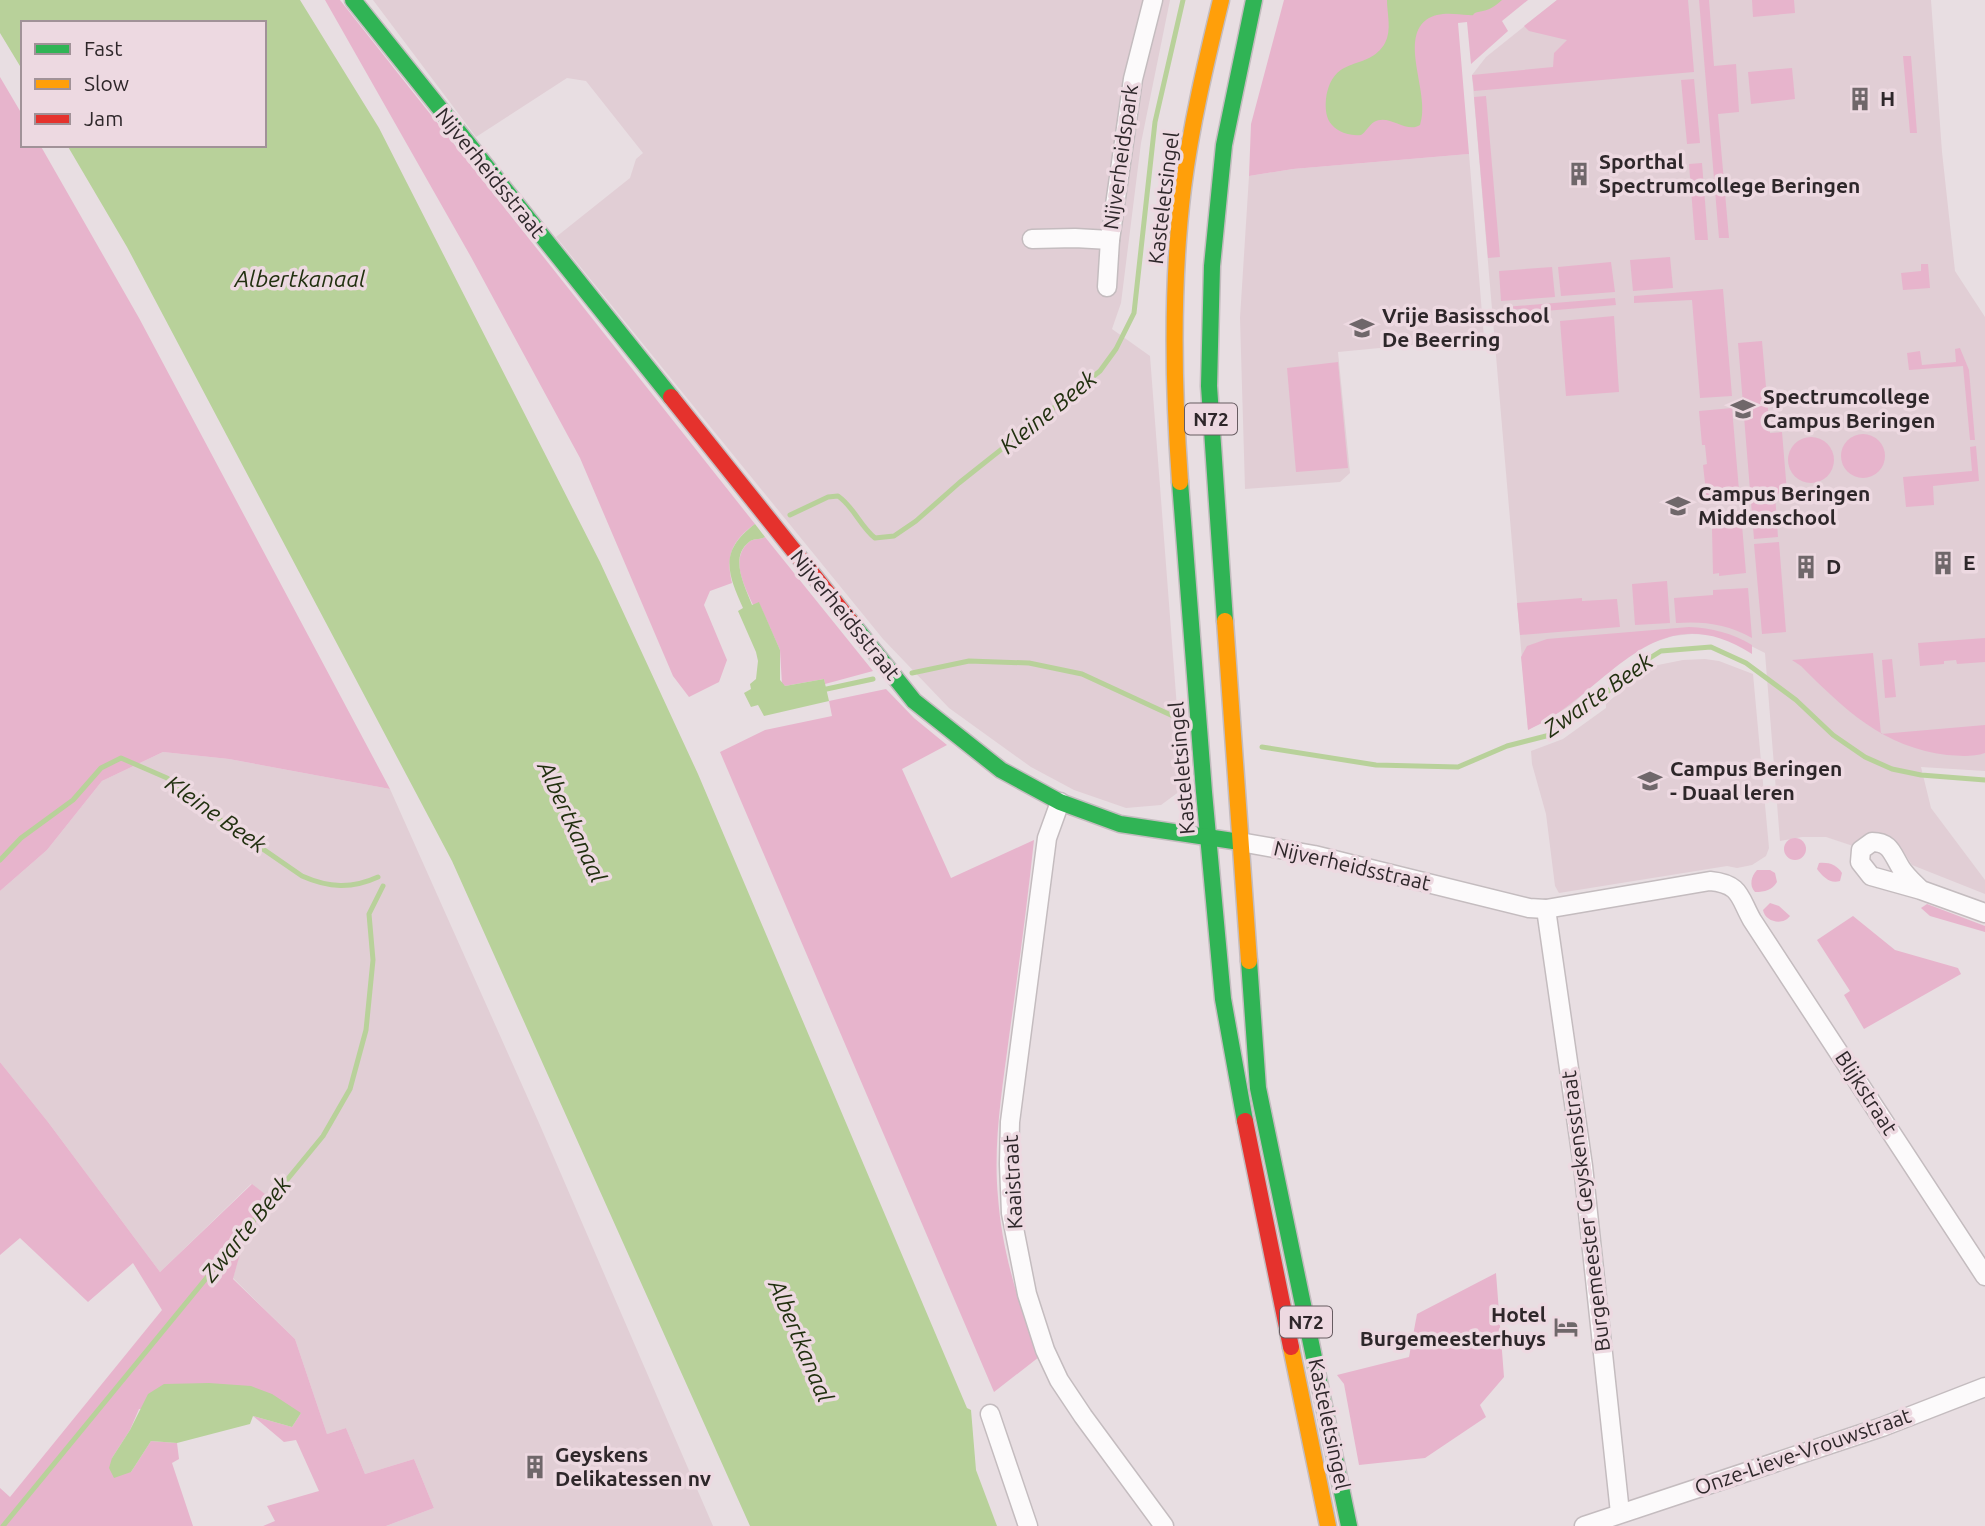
<svg xmlns="http://www.w3.org/2000/svg" width="1985" height="1526" font-family="Ubuntu,sans-serif">
<style>
.built{fill:#e1ced5}
.green{fill:#e7b4cc}
.water{fill:#b8d19a}
.lines{fill:none;stroke-linecap:round;stroke-linejoin:round}
.stream{stroke:#b8d19a;stroke-width:5}
.street-casing{stroke:#c4bcbf;stroke-width:21}
.fast-casing{stroke:#c4bcbf;stroke-width:19}
.slow-casing{stroke:#c4bcbf;stroke-width:19}
.jam-casing{stroke:#c4bcbf;stroke-width:19}
.street{stroke:#fcfafb;stroke-width:18}
.fast{stroke:#30b455;stroke-width:16}
.slow{stroke:#ff9f0a;stroke-width:16}
.jam{stroke:#e5322d;stroke-width:16}
.labels{text-anchor:middle;stroke-width:7;stroke-linejoin:round;paint-order:stroke}
.shield{fill:#edd9e1;stroke:#675c61;stroke-width:2}
.shield-label{font-size:19px;font-weight:bold;fill:#2e272a}
.poi-label{font-size:21px;font-weight:bold;fill:#2e272a;stroke:#edd9e1;text-anchor:start}
.street-label{font-size:21px;fill:#2e272a;stroke:#edd9e1}
.water-label{font-size:23px;font-style:italic;fill:#21300f;stroke:#edd9e1}
</style>
<rect width="100%" height="100%" fill="#e8dee2"/>
<g class="built">
<path d="M373,0H1170L1141,143L1121,303L1112,329L1150,356L1181,760L1180,791L1161,805L1126,808L1074,790L1031,767L949,708L883,639L556,237L630,178L636,159L643,153L586,81L567,78L476,137Z"/>
<path d="M1557,0H1931L1942,152L1955,271L1985,317V771L1921,767L1931,808L1985,880V894L1912,865L1897,842L1884,834H1868L1853,846L1826,837H1802L1780,841L1765,653L1743,642L1717,635L1692,634L1673,636L1646,645L1631,654L1590,687L1572,705L1528,730L1472,75L1486,57Z"/>
<path d="M1469,154L1484,338L1338,352L1350,473L1340,482L1245,489L1240,318L1249,176L1293,169Z"/>
<path d="M1705,659L1719,661L1753,674L1769,848L1766,856L1752,865L1737,868L1727,866L1559,893L1555,886L1546,814L1532,764L1531,751L1563,739L1606,708V704L1648,667L1683,660Z"/>
<path d="M163,752L229,759L390,789L539,1123L713,1526H386L434,1508L414,1459L365,1474L346,1428L327,1434L295,1339L233,1278L245,1236L274,1201L251,1184L160,1272L48,1122L0,1062V891L47,850L102,781Z"/>
</g>
<g class="green">
<path d="M325,0H340L755,524C733,540 725,554 732,583L710,591L704,605L727,660L719,682L689,697L673,676L580,458L471,257Z"/>
<path d="M1284,0H1528L1502,21L1508,31L1471,64L1467,22L1458,23L1469,154L1293,169L1249,176L1251,124Z"/>
<path d="M1557,0H1688L1694,72L1474,91L1472,75L1553,67L1554,53L1567,40L1529,31L1524,26Z"/>
<path d="M1699,0H1709L1714,66L1736,64L1739,112L1718,114L1729,238H1719Z"/>
<path d="M1752,0H1794L1795,13L1753,17Z"/>
<path d="M1903,56H1911L1917,133H1910Z"/>
<path d="M1792,68L1795,99L1751,104L1748,72Z"/>
<path d="M0,77L23,116V145H40L43,150L139,318L390,789L229,759L163,752L102,781L47,850L0,891Z"/>
<path d="M1694,79L1700,143L1687,144L1681,80Z"/>
<path d="M1486,96L1500,257L1488,258L1474,97Z"/>
<path d="M1702,163L1708,240H1695L1689,164Z"/>
<path d="M1670,257L1673,288L1633,291L1630,260Z"/>
<path d="M1611,262L1615,292L1561,296L1558,267Z"/>
<path d="M1921,264H1928L1930,288L1903,290L1901,273L1921,271Z"/>
<path d="M1552,267L1555,297L1501,301L1499,271Z"/>
<path d="M1723,289L1732,396L1700,398L1692,300L1634,303V296Z"/>
<path d="M1615,298L1616,305L1521,313L1520,309L1504,311V307Z"/>
<path d="M1614,316L1619,392L1566,396L1560,321Z"/>
<path d="M1762,341L1770,433L1782,432L1787,492L1775,494L1778,537L1754,539L1738,343Z"/>
<path d="M1960,348L1969,370L1975,440H1970L1963,366L1909,370L1907,353L1920,351L1922,365L1956,362L1955,349Z"/>
<path d="M1338,362L1348,468L1296,472L1287,368Z"/>
<path d="M1732,408L1740,502L1714,504L1707,501L1703,465L1707,464L1705,445H1702L1699,411Z"/>
<circle cx="1863" cy="456" r="22"/>
<circle cx="1811" cy="460" r="23"/>
<path d="M1976,446L1979,481L1933,486L1934,505L1906,507L1903,477L1972,471L1970,447Z"/>
<path d="M1741,513L1746,573L1719,576V573L1713,574L1712,529L1716,525L1715,515Z"/>
<path d="M765,537L873,671L825,684L824,679L785,686L782,684L780,650L759,603L753,605C745,587 729,559 749,542C754,538 759,540 765,537Z"/>
<path d="M1779,542L1786,632L1762,634L1754,544Z"/>
<path d="M1667,581L1670,623L1635,625L1632,584Z"/>
<path d="M1748,588L1752,638C1727,624 1704,621 1676,623L1674,598L1713,595V590Z"/>
<path d="M1582,598V601L1617,599L1620,627L1520,635L1517,603Z"/>
<path d="M1689,627C1712,628 1732,633 1752,645V654C1652,590 1607,696 1528,730L1521,657L1527,646L1547,639Z"/>
<path d="M1985,638V662L1957,664L1956,660L1944,661V664L1920,666L1918,643Z"/>
<path d="M1873,653L1881,734L1985,725V753C1973,757 1960,756 1947,755C1883,747 1845,710 1801,666L1792,660Z"/>
<path d="M1892,659L1896,697L1885,698L1882,660Z"/>
<path d="M886,689L914,718L947,745L902,769L951,878L1034,840C1027,906 1018,972 1009,1037C1002,1090 993,1144 998,1197C1002,1253 1019,1305 1039,1357L994,1392L720,752L765,730L832,716L829,701Z"/>
<circle cx="1795" cy="849" r="11"/>
<path d="M1819,863C1829,862 1837,865 1842,873L1840,881C1830,884 1823,877 1817,869Z"/>
<path d="M1757,870H1770L1775,873L1777,882C1772,890 1765,892 1755,892C1749,886 1751,876 1757,870Z"/>
<path d="M1770,903L1779,906L1790,916C1783,926 1765,922 1763,910Z"/>
<path d="M1927,904L1985,926V932L1930,916L1921,908Z"/>
<path d="M1853,916L1895,950L1958,968L1961,974L1864,1029L1844,995L1850,991L1817,940Z"/>
<path d="M0,1062L48,1122L160,1272L252,1184L274,1201L245,1236L233,1279L295,1339L327,1434L346,1428L365,1474L414,1459L434,1508L386,1526H263L275,1521L267,1506L319,1491L296,1440L284,1442L253,1416L292,1427L301,1413L139,1409L130,1430L112,1458L131,1472L151,1441L177,1443L179,1459L172,1463L193,1526H0V1488L10,1497L162,1310L133,1263L88,1302L20,1238L0,1255Z"/>
<path d="M1496,1273L1504,1377L1480,1405L1486,1417L1425,1458L1359,1465L1344,1384L1337,1375L1409,1357L1417,1314Z"/>
</g>
<g class="water">
<path d="M0,0H300L379,128L600,562L698,774L967,1408L971,1410L976,1470L997,1526H750L452,861L127,247L67,145H264V23H23V71L0,33Z"/>
<path d="M1387,0H1502C1493,8 1489,10 1478,12C1470,14 1477,16 1468,15C1455,14 1438,11 1426,20C1399,41 1431,95 1420,125C1406,134 1389,113 1374,122C1369,125 1366,132 1361,135C1351,136 1339,133 1332,125C1326,119 1325,108 1326,99C1333,52 1368,73 1385,43C1392,30 1387,14 1387,0Z"/>
<path d="M755,524L765,537C759,540 754,538 749,542C729,558 745,586 752,605L759,602L780,650V680L785,686L824,679L829,701L764,716L758,705L751,707L744,693L751,689L750,684L756,679L758,661L756,652L738,611L743,608C727,572 719,551 755,524Z"/>
<path d="M209,1383L251,1386L272,1394L301,1413L292,1427L253,1416L250,1424L177,1443L151,1441L131,1472L114,1478L109,1468L112,1458L130,1430L148,1394L164,1384Z"/>
</g>
<g class="lines">
<g class="stream">
<path d="M790,515L828,497L838,496C854,507 860,526 875,538L894,536L916,521L959,483L1100,371L1116,349L1134,313L1155,122L1183,0"/>
<path d="M912,673L969,661L1029,663L1082,674L1173,716"/>
<path d="M822,690L873,679"/>
<path d="M1262,747L1376,765L1458,767L1507,746L1550,735L1589,708L1637,666L1661,651L1711,647L1746,663L1796,700L1833,735L1865,757L1892,769L1921,775L1985,780"/>
<path d="M0,860L21,838L73,800L101,768L121,758L167,778L192,800L302,876C329,888 352,889 378,877"/>
<path d="M3,1526L323,1136L350,1089L366,1030L373,960L369,914L383,886"/>
</g>
<g class="street-casing">
<g id="street">
<path d="M1032,239L1075,238L1110,240L1133,79L1153,0"/>
<path d="M1107,287L1110,240"/>
<path d="M1060,802L1047,838L1010,1122L1009,1164L1011,1213L1027,1294L1045,1350L1059,1380L1083,1416L1164,1526"/>
<path d="M1240,842L1314,855L1529,908L1546,909L1710,881C1741,884 1739,897 1752,920L1985,1276"/>
<path d="M1921,890C1914,883 1906,876 1901,868C1892,854 1891,842 1872,842L1861,850L1860,862L1871,876L1921,890L1985,913"/>
<path d="M1546,909L1583,1166L1620,1513"/>
<path d="M990,1414L1028,1526"/>
<path d="M1584,1526L1882,1427L1985,1387"/>
</g>
</g>
<g class="fast-casing">
<g id="fast">
<path d="M353,0L671,397"/>
<path d="M1180,482L1204,792L1223,999L1245,1121"/>
<path d="M850,621L914,701L1001,770L1060,802L1120,824L1240,842"/>
<path d="M1225,621L1209,386L1212,266L1224,145L1254,0"/>
<path d="M1249,961L1258,1088L1349,1526"/>
</g>
</g>
<g class="slow-casing">
<g id="slow">
<path d="M1180,482C1173,384 1171,286 1183,188C1191,125 1206,62 1221,0"/>
<path d="M1225,621L1249,961"/>
<path d="M1291,1347L1328,1526"/>
</g>
</g>
<g class="jam-casing">
<g id="jam">
<path d="M671,397L850,621"/>
<path d="M1245,1121L1291,1347"/>
</g>
</g>
<use href="#street" class="street"/>
<use href="#fast" class="fast"/>
<use href="#slow" class="slow"/>
<use href="#jam" class="jam"/>
</g>
<defs>
<g id="building-bare" transform="scale(1.89)"><path d="M-4-6H4V6H1V3H-1V6H-4ZM-2.5-4.3h1.7v1.8h-1.7ZM.8-4.3h1.7v1.8H.8ZM-2.5-1h1.7V.8h-1.7ZM.8-1h1.7V.8H.8Z" fill="#6f676a" stroke="#edd9e1" stroke-width="2.5" paint-order="stroke"/></g>
<g id="school-bare" transform="scale(1.89)"><path d="M0-5L7-2L0 1L-7-2ZM-4 1L0 2.5L4 1V4Q0 6-4 4Z" fill="#6f676a" stroke="#edd9e1" stroke-width="2.5" paint-order="stroke"/></g>
<g id="hotel-bare" transform="scale(1.89)"><path d="M-6-4.5h1.5V1H6V5H4.5V3h-9V5H-6ZM-4 0a1.8 1.8 0 1 1 3.6 0ZM.5 0V-2.5h3Q6-2.5 6 0Z" fill="#6f676a" stroke="#edd9e1" stroke-width="2.5" paint-order="stroke"/></g>
</defs>
<g fill-rule="evenodd">
<use href="#building-bare" x="1860" y="99"/>
<use href="#building-bare" x="1579" y="174"/>
<use href="#school-bare" x="1362" y="328"/>
<use href="#school-bare" x="1743" y="409"/>
<use href="#school-bare" x="1678" y="506"/>
<use href="#building-bare" x="1943" y="563"/>
<use href="#building-bare" x="1806" y="567"/>
<use href="#school-bare" x="1650" y="781"/>
<use href="#hotel-bare" x="1566" y="1327"/>
<use href="#building-bare" x="535" y="1467"/>
</g>
<g class="labels">
<g class="shield">
<rect x="1185" y="403.5" width="52" height="31" rx="5"/>
<rect x="1280" y="1306.5" width="52" height="31" rx="5"/>
</g>
<g class="shield-label">
<text x="1211" y="426">N72</text>
<text x="1306" y="1329">N72</text>
</g>
<g class="poi-label">
<text x="1880" y="106">H</text>
<text x="1599" y="169">Sporthal<tspan x="1599" dy="24">Spectrumcollege Beringen</tspan></text>
<text x="1382" y="323">Vrije Basisschool<tspan x="1382" dy="24">De Beerring</tspan></text>
<text x="1763" y="404">Spectrumcollege<tspan x="1763" dy="24">Campus Beringen</tspan></text>
<text x="1698" y="501">Campus Beringen<tspan x="1698" dy="24">Middenschool</tspan></text>
<text x="1963" y="570">E</text>
<text x="1826" y="574">D</text>
<text x="1670" y="776">Campus Beringen<tspan x="1670" dy="24">- Duaal leren</tspan></text>
<text x="1546" y="1322" text-anchor="end">Hotel<tspan x="1546" dy="24">Burgemeesterhuys</tspan></text>
<text x="555" y="1462">Geyskens<tspan x="555" dy="24">Delikatessen nv</tspan></text>
</g>
<g class="street-label">
<text transform="translate(1121 157) rotate(-82)" y="7">Nijverheidspark</text>
<text transform="translate(490 173) rotate(51)" y="7">Nijverheidsstraat</text>
<text transform="translate(1164 198) rotate(-83)" y="7">Kasteletsingel</text>
<text transform="translate(845 615) rotate(51)" y="7">Nijverheidsstraat</text>
<text transform="translate(1182 768) rotate(-95)" y="7">Kasteletsingel</text>
<text transform="translate(1352 866) rotate(13)" y="7">Nijverheidsstraat</text>
<text transform="translate(1866 1093) rotate(57)" y="7">Blijkstraat</text>
<text transform="translate(1013 1182) rotate(-93)" y="7">Kaaistraat</text>
<text transform="translate(1586 1211) rotate(-97)" y="7">Burgemeester Geyskensstraat</text>
<text transform="translate(1329 1424) rotate(78)" y="7">Kasteletsingel</text>
<text transform="translate(1803 1452) rotate(-19)" y="7">Onze-Lieve-Vrouwstraat</text>
</g>
<g class="water-label">
<text x="300" y="287">Albertkanaal</text>
<text transform="translate(1048 412) rotate(-39)" y="8">Kleine Beek</text>
<text transform="translate(1598 695) rotate(-35)" y="8">Zwarte Beek</text>
<text transform="translate(216 814) rotate(35)" y="8">Kleine Beek</text>
<text transform="translate(572 822) rotate(65)" y="8">Albertkanaal</text>
<text transform="translate(246 1229) rotate(-51)" y="8">Zwarte Beek</text>
<text transform="translate(801 1341) rotate(67)" y="8">Albertkanaal</text>
</g>
</g>
<rect x="21" y="21" width="245" height="126" fill="#edd9e1" stroke="#a19298" stroke-width="2"/>
<rect x="35" y="44" width="35" height="10" fill="#30b455" stroke="#a19298" stroke-width="2"/>
<text x="84" y="56" font-size="21" fill="#2e272a">Fast</text>
<rect x="35" y="79" width="35" height="10" fill="#ff9f0a" stroke="#a19298" stroke-width="2"/>
<text x="84" y="91" font-size="21" fill="#2e272a">Slow</text>
<rect x="35" y="114" width="35" height="10" fill="#e5322d" stroke="#a19298" stroke-width="2"/>
<text x="84" y="126" font-size="21" fill="#2e272a">Jam</text>
</svg>
